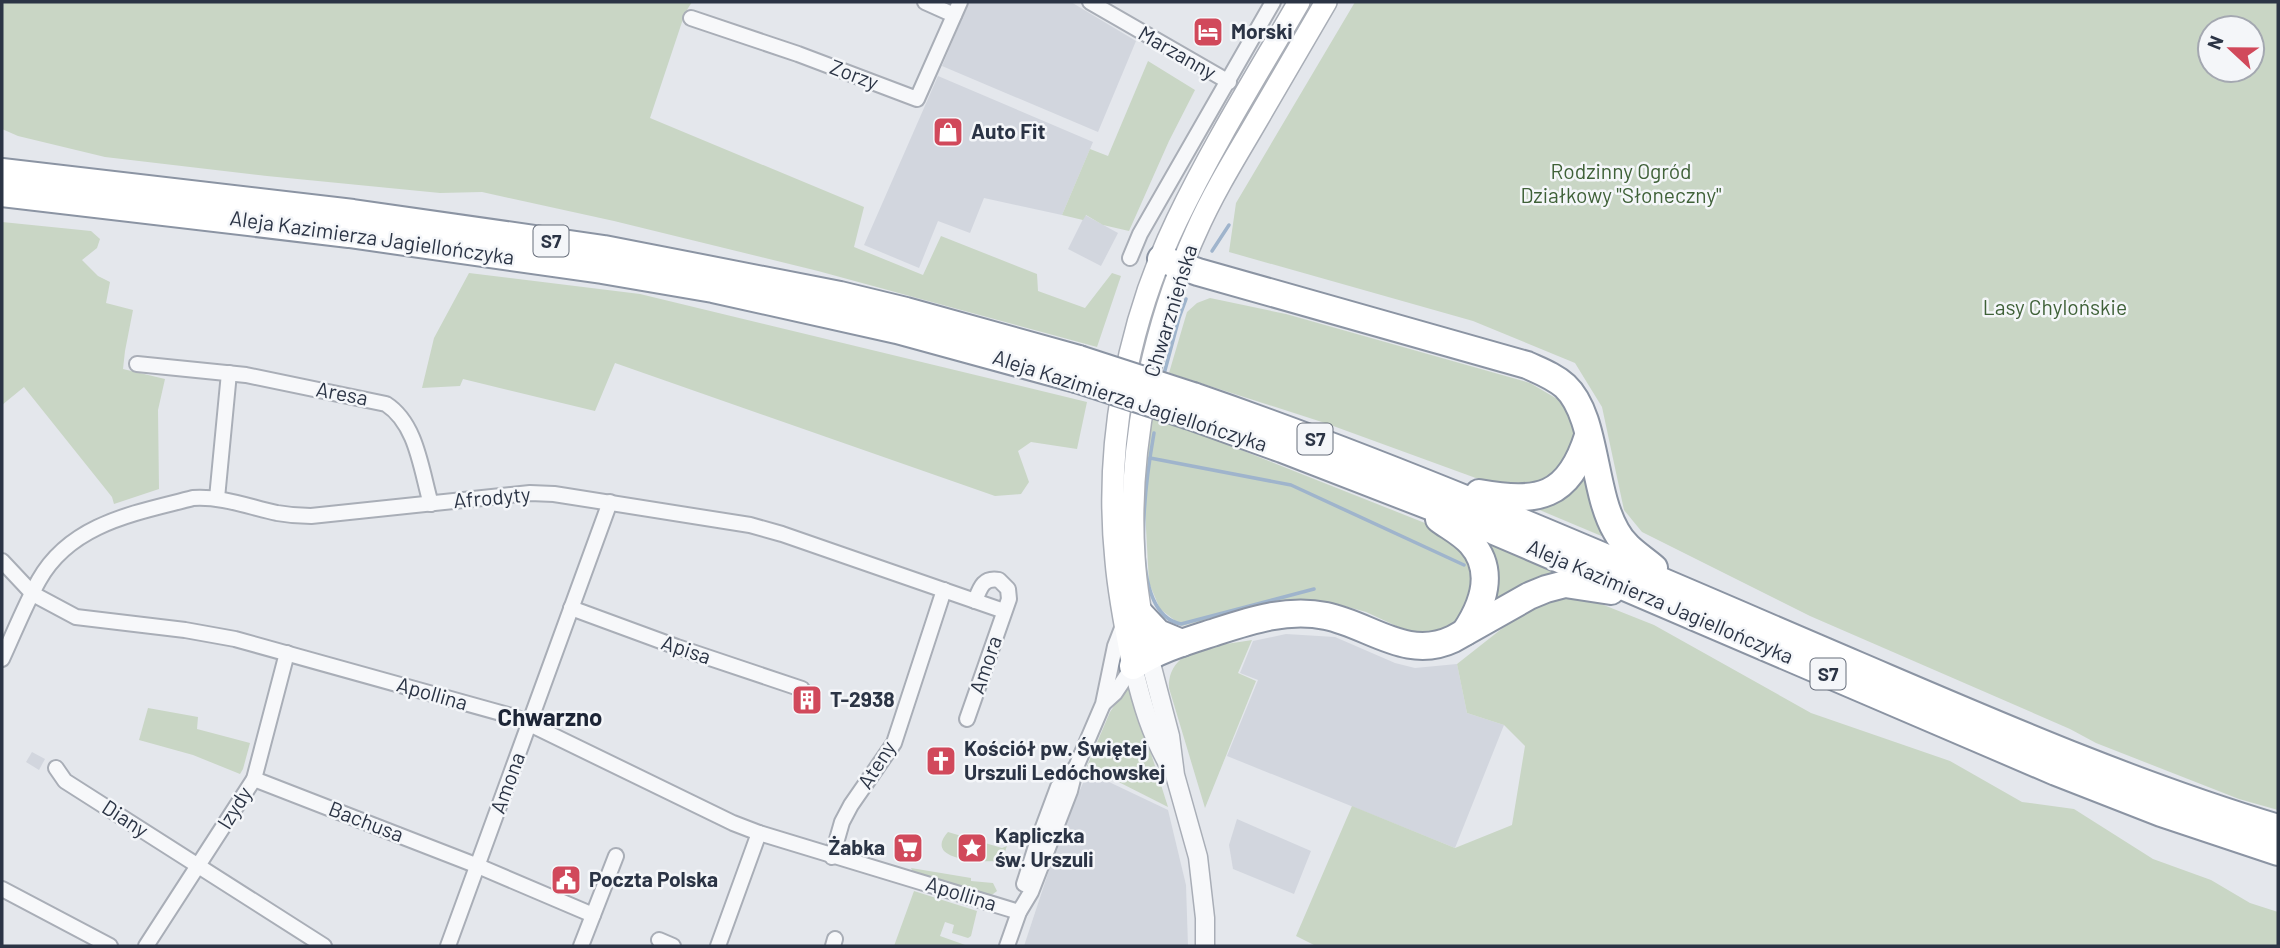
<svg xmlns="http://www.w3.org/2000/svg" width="2280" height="948" font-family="Barlow,sans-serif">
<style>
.built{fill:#d2d6de}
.green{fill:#c9d6c5;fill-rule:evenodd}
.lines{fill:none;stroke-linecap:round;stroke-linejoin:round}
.stream{stroke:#9fb4cc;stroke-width:3.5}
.minor-casing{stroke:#a9aeb7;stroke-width:18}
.tertiary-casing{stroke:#a9aeb7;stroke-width:21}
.secondary-casing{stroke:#a9aeb7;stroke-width:24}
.motorway-casing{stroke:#8b94a3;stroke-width:30}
.minor{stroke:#f7f8fa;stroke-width:14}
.tertiary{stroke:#f7f8fa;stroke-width:18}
.secondary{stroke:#fff;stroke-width:21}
.motorway{stroke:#fff;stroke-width:26}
.motorway-bridge-casing{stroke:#8b94a3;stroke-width:30;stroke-linecap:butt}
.motorway-bridge{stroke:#fff;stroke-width:26}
.labels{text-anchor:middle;stroke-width:5;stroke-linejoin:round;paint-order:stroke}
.shield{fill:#f4f6f9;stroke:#676e7b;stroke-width:2}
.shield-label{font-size:19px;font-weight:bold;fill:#2b3445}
.poi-label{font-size:21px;font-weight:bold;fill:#2b3445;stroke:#f4f6f9;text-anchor:start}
.street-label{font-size:21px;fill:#2b3445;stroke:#f4f6f9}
.park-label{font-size:21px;fill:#3f6138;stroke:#f4f6f9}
.quarter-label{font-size:24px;font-weight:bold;fill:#1d2536;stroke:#f4f6f9}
</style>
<rect width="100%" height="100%" fill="#e4e7ec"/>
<g class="built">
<path d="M969,2H1071L1136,41L1098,132L942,66Z"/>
<path d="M938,76L1093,142L1062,215L984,198L970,233L938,221L919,268L864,245Z"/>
<path d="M1085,215L1118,233L1101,266L1068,249Z"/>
<path d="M1286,634L1335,637L1395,663L1415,668L1457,664L1467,713L1504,725L1455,848L1227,756L1258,680L1240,673L1253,641Z"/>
<path d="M802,690L816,695L811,710L797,705Z"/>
<path d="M32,752L45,759L39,770L26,762Z"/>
<path d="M1088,772L1168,810L1186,885L1188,946H1024L1063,828Z"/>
<path d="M1237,819L1311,851L1294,894L1233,869L1229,845Z"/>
</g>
<g class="green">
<path d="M2,2H692L685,13L650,118L864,207L854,247L923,275L941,236L1037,274L1038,291L1085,308L1112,273L1121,276L1097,347L818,271L614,221L482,192L440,193L267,176L105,157L18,136L2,129Z"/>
<path d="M1355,2H2278V810L2239,799L2096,743L2070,729L1810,616L1642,532L1624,510L1602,407L1575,363L1473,321L1229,252L1236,203ZM2210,28H2252V70H2210Z"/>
<path d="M1148,61L1195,90L1169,141L1129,231L1103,225L1086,215L1083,220L1062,215L1090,149L1108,156Z"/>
<path d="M2,222L91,231L100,239L97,248L82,260L98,276L110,282L106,303L133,310L125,351L123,369L165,379L158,410L159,489L114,504L112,497L24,387L2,405Z"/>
<path d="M469,273L640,294L1087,402L1077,449L1031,442L1018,451L1029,482L1021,494L995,496L615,363L595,411L463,379L460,386L422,388L434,338Z"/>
<path d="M1210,298L1286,314L1530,383L1559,400L1571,419L1574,436L1571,449L1564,462L1555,472L1537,483L1515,487L1484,481L1325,423L1169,373L1187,312L1197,303Z"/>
<path d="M1152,418L1196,432L1435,527L1458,540L1478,577L1457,624L1431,634L1407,631L1366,612L1337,604L1307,601L1276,602L1182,626L1160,609L1149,583L1145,510L1146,463Z"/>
<path d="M1587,462L1611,540L1530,506Z"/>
<path d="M1479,538L1564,574L1482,615Z"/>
<path d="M1562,595L1581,596L1654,625L1811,713L1950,761L2022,802L2074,809L2153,859L2211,880L2250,903L2278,912V946H1316L1296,936L1352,806L1455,848L1512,825L1525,746L1504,725L1467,713L1457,664L1523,612Z"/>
<path d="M1252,640L1238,673L1256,681L1205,808L1169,688C1168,645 1220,646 1252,640Z"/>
<path d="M1129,684L1168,807L1087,766L1110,712Z"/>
<path d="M148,708L198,717L197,729L250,743L243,769L240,774L193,755L139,740Z"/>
<path d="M948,832L1002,848L1007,846L1002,860L998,861C983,862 922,861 948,832Z"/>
<path d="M911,868L971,878V881L993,883L997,891L989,897L914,875Z"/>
<path d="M914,891L977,911L971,936L968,938L952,933L954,925L945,922L940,936L968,946H894Z"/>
</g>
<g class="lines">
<g class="stream">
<path d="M1212,251L1229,225"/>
<path d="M1164,374L1179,318L1186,299"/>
<path d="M1154,433C1147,473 1124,613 1181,624L1314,589"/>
<path d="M1150,458L1291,485L1464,565"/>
</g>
<g class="minor-casing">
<g id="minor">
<path d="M925,2L954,15"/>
<path d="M1090,2L1229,82"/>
<path d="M691,18L798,54L917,99L960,2"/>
<path d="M1130,258L1140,234L1273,2"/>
<path d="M137,364L246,375L386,404C417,424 421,470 431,504"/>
<path d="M217,498L229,373"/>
<path d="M2,561L33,594L76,617L185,630L235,639L515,717L733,823L759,833L1019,912"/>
<path d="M571,608L677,647L802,689"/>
<path d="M2,659C14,633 25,605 39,580C71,523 136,513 193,498C222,496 249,507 277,513C288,515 300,516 311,516L530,493L554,494L750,525L782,534L1004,611"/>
<path d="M1104,703L1115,693L1133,666"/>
<path d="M967,719L1009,599L1008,589L999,580C983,577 980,588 975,601"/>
<path d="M56,768L65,781L324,946"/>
<path d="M254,779L478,866L593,915"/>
<path d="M832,857L842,822L851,805L894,743L944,590"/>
<path d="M1024,884L1036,846L1058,787L1074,769"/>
<path d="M2,889L110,946"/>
<path d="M659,940L673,946"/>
<path d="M146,946L254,779L287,653"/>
<path d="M448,946L610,502"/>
<path d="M581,946L616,856"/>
<path d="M718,946L759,833"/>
<path d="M833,946L835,939"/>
<path d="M1007,946L1019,912L1031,892L1070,791L1076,767L1103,704L1115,646L1124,623"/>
</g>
</g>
<g class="tertiary-casing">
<g id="tertiary">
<path d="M1149,656L1170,736L1175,775L1198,857L1205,918V946"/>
<path d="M1133,666C1142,704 1151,735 1171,769"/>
</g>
</g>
<g class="secondary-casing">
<g id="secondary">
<path d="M1149,656C1142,623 1136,590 1134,557C1127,451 1152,328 1196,232C1211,198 1230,166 1249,134C1275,90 1300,46 1326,2"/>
<path d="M1133,666C1126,631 1119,597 1116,561C1104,446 1127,324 1177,220C1213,145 1258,73 1299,2"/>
</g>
</g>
<g class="motorway-casing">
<g id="motorway">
<path d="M2,172L353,213L604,249L840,295L906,311L1079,359"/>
<path d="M2,193L349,234L602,270L713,289L897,330L1076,379"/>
<path d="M1161,259L1198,272L1527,365C1540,371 1554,376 1565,386C1597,416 1592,490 1616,531C1625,548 1640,556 1654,568"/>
<path d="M1193,396C1419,474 1637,571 1857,665C1995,724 2134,785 2278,828"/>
<path d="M1190,416L1282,449L1494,531L2056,772L2161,813L2278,852"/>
<path d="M1479,493C1538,503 1568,499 1588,436"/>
<path d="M1439,519C1450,527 1462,533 1471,543C1496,571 1483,605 1465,632"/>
<path d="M1141,615L1158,633L1182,643"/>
<path d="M1133,666C1157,650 1184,642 1212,633C1249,621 1286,608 1326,616C1370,625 1407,661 1453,639L1529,596L1546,589L1565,584L1611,591"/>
</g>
</g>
<use href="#minor" class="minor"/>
<use href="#tertiary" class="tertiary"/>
<use href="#secondary" class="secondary"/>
<use href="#motorway" class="motorway"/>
<g class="motorway-bridge-casing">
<g id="motorway-bridge">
<path d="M1079,359L1193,396"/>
<path d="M1076,379L1190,416"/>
</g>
</g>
<use href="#motorway-bridge" class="motorway-bridge"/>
</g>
<defs>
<g id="hotel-square" transform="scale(1.575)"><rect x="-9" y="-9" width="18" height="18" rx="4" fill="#d1495b" stroke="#f4f6f9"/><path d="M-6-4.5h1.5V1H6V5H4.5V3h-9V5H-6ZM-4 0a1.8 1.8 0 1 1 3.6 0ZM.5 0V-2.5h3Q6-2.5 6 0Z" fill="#fff"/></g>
<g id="shop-square" transform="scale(1.575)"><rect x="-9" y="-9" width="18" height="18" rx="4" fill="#d1495b" stroke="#f4f6f9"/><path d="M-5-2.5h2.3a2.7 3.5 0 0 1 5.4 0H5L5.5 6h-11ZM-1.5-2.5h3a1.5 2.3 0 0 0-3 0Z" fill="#fff"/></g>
<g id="building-square" transform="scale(1.575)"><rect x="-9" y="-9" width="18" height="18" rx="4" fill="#d1495b" stroke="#f4f6f9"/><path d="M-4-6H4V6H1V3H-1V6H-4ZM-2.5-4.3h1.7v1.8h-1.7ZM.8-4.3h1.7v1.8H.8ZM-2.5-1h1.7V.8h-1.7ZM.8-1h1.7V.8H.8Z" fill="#fff"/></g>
<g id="church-square" transform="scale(1.575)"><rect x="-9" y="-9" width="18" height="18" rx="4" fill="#d1495b" stroke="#f4f6f9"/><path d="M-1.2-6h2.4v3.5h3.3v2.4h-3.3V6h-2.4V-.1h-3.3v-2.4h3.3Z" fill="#fff"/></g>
<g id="supermarket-square" transform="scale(1.575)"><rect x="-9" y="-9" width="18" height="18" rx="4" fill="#d1495b" stroke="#f4f6f9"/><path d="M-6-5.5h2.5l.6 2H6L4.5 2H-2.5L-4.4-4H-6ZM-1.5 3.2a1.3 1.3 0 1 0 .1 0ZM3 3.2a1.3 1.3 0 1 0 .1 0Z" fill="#fff"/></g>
<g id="sight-square" transform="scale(1.575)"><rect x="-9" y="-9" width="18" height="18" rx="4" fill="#d1495b" stroke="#f4f6f9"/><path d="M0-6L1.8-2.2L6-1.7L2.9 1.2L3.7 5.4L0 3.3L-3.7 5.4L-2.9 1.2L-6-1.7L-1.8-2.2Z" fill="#fff"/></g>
<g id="civic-square" transform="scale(1.575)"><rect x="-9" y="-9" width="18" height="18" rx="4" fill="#d1495b" stroke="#f4f6f9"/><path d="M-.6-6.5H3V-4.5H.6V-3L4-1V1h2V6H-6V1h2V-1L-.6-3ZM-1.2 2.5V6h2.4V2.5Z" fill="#fff"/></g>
</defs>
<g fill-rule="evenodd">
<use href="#hotel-square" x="1208" y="32"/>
<use href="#shop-square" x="948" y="132"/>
<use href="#building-square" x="807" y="700"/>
<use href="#church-square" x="941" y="761"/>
<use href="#supermarket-square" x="908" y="848"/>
<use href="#sight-square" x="972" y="848"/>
<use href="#civic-square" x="566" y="880"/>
</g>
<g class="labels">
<g class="shield">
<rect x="533.5" y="225.5" width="35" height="31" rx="5"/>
<rect x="1297.5" y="423.5" width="35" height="31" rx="5"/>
<rect x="1810.5" y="658.5" width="35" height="31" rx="5"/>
</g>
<g class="shield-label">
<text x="551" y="248">S7</text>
<text x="1315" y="446">S7</text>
<text x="1828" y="681">S7</text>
</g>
<g class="poi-label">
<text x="1231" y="39">Morski</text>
<text x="971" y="139">Auto Fit</text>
<text x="830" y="707">T-2938</text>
<text x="964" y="756">Kościół pw. Świętej<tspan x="964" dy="24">Urszuli Ledóchowskej</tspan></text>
<text x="995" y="843">Kapliczka<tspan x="995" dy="24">św. Urszuli</tspan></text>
<text x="885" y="855" text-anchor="end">Żabka</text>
<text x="589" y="887">Poczta Polska</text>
</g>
<g class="street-label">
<text transform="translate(1177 53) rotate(30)" y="7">Marzanny</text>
<text transform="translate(854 75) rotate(21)" y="7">Zorzy</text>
<text transform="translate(372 238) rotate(8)" y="7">Aleja Kazimierza Jagiellończyka</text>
<text transform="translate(1171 311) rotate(-73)" y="7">Chwarznieńska</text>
<text transform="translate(342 394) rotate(11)" y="7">Aresa</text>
<text transform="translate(1130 401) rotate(18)" y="7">Aleja Kazimierza Jagiellończyka</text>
<text transform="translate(492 498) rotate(-5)" y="7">Afrodyty</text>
<text transform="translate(1660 602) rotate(23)" y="7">Aleja Kazimierza Jagiellończyka</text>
<text transform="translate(686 650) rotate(19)" y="7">Apisa</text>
<text transform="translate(986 665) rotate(-71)" y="7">Amora</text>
<text transform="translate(432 694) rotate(16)" y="7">Apollina</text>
<text transform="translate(877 765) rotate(-58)" y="7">Ateny</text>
<text transform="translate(508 783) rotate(-70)" y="7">Amona</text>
<text transform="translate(235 808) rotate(-58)" y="7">Izydy</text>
<text transform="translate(125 819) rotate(33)" y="7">Diany</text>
<text transform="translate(366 822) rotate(21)" y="7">Bachusa</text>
<text transform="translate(961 894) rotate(17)" y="7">Apollina</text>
</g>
<g class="park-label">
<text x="1621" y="179">Rodzinny Ogród<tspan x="1621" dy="24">Działkowy "Słoneczny"</tspan></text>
<text x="2055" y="315">Lasy Chylońskie</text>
</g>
<g class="quarter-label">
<text x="550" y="726">Chwarzno</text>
</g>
</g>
<rect width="2280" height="948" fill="none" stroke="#2b3445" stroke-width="7"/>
<g transform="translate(2231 49) rotate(292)"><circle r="33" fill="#f4f6f9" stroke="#a4a8b1" stroke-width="2"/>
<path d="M0-5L12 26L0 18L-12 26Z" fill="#d1495b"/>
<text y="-10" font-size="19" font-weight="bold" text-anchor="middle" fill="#2b3445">N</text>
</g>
</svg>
